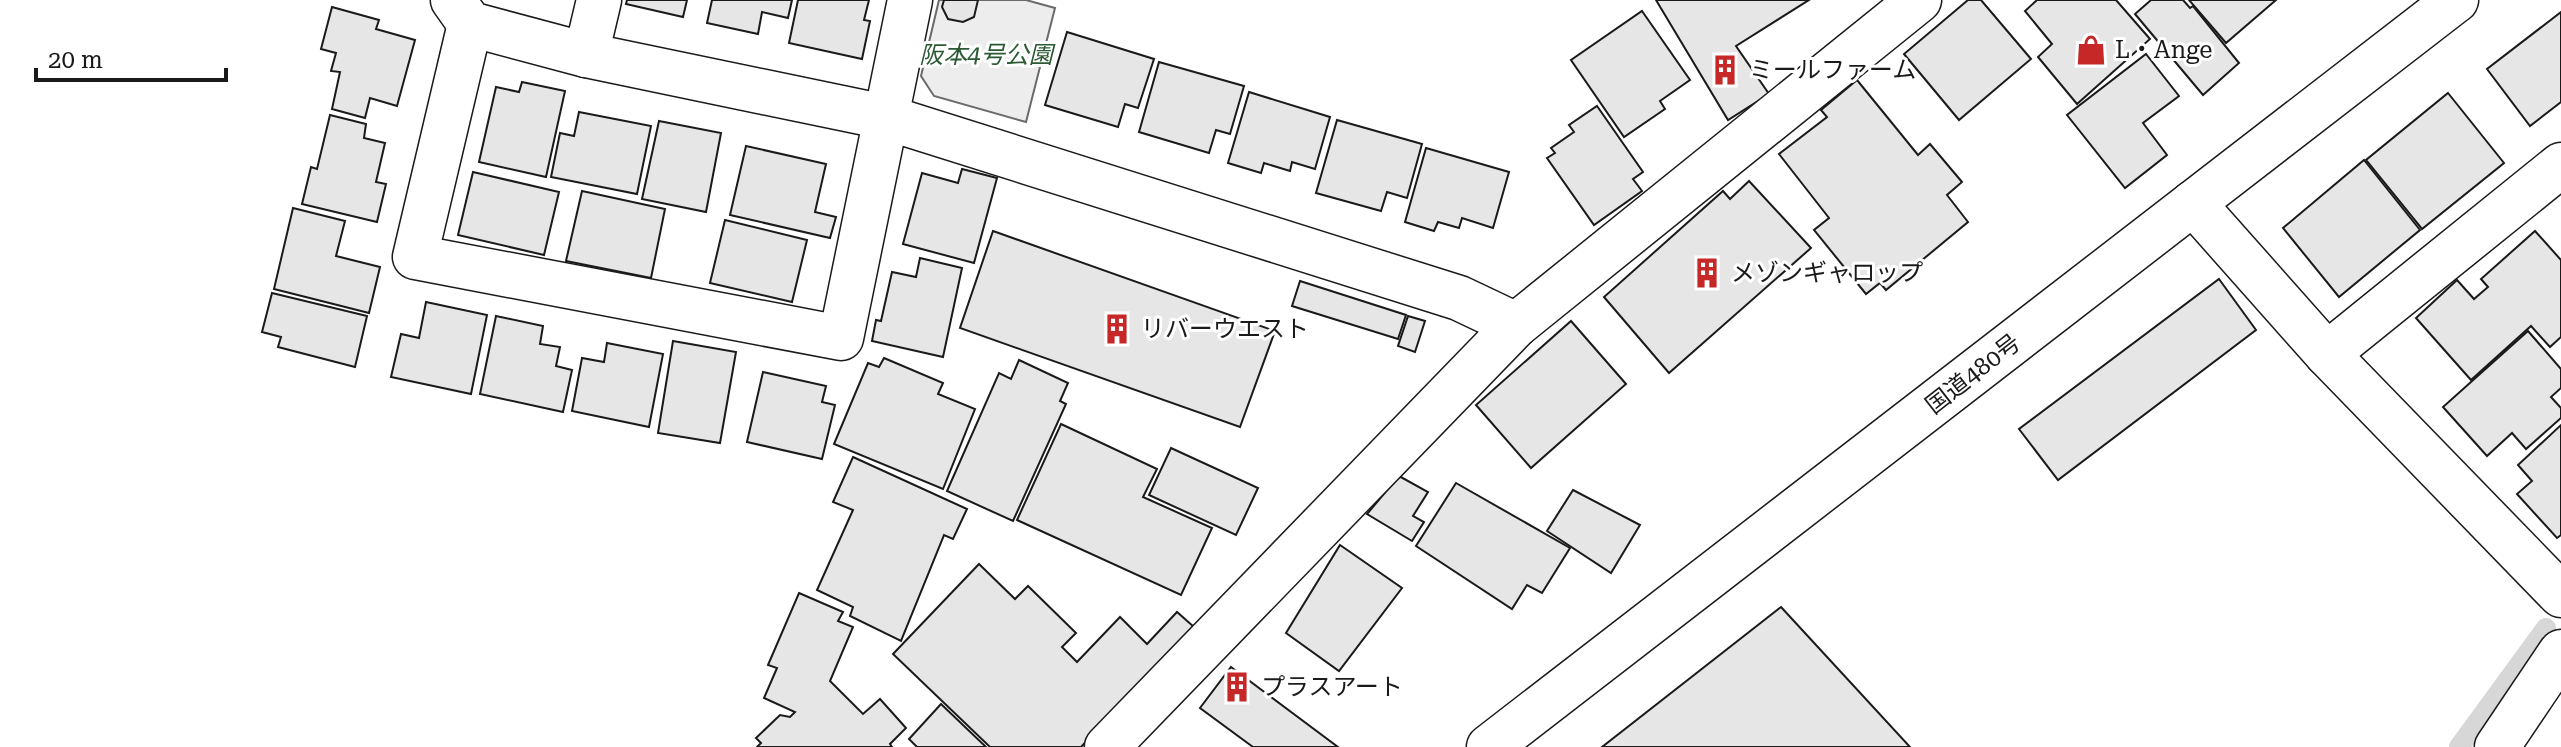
<svg xmlns="http://www.w3.org/2000/svg" width="2561" height="747" font-family="'Roboto Serif','Noto Sans JP',serif">
<style>
.built{fill:#ededed;stroke:#6a6a6a;stroke-width:2}
.lines{fill:none;stroke-linecap:round;stroke-linejoin:round}
.stream{stroke:#d7d7d7;stroke-width:20}
.building{fill:#e6e6e6;stroke:#1a1a1a;stroke-width:2}
.minor-casing{stroke:#1a1a1a;stroke-width:47}
.trunk-casing{stroke:#1a1a1a;stroke-width:47}
.minor{stroke:#fff;stroke-width:44}
.trunk{stroke:#fff;stroke-width:44}
.labels{text-anchor:middle;stroke-width:6;stroke-linejoin:round;paint-order:stroke}
.poi-label{font-size:24px;fill:#1a1a1a;stroke:#fff;text-anchor:start}
.park-label{font-size:24px;font-style:italic;fill:#2b5a34;stroke:#fff}
.street-label{font-size:24px;fill:#1a1a1a;stroke:#fff}
</style>
<rect width="100%" height="100%" fill="#fff"/>
<path class="built" d="M939,0H1026L1055,8L1026,122L934,96L921,76Z"/>
<g class="lines">
<path class="stream" d="M2459,747L2546,628"/>
</g>
<g class="building">
<path d="M627,0H687L683,17L626,4Z"/>
<path d="M712,0H792L788,18L762,12L758,34L707,23Z"/>
<path d="M798,0H869L864,20L870,21L862,59L789,43Z"/>
<path d="M944,0H978L974,17L963,22L948,19L942,7Z"/>
<path d="M1656,0H1809L1736,46L1769,94L1728,120Z"/>
<path d="M1968,0H1981L2031,59L1959,120L1904,54Z"/>
<path d="M2037,0H2116L2150,39L2077,104L2038,57L2052,44L2025,11Z"/>
<path d="M2151,0H2183L2190,8L2193,6L2239,63L2203,95L2135,14Z"/>
<path d="M2189,0H2276L2226,43Z"/>
<path d="M332,7L379,20L376,29L415,40L397,106L370,98L365,118L332,109L340,72L331,71L336,53L321,49Z"/>
<path d="M1642,11L1690,80L1660,101L1665,109L1624,137L1571,60Z"/>
<path d="M2561,12V102L2530,126L2487,69Z"/>
<path d="M1067,32L1154,59L1138,108L1125,104L1118,127L1045,105Z"/>
<path d="M2146,54L2179,96L2143,123L2167,155L2125,188L2067,115Z"/>
<path d="M1159,62L1244,86L1230,134L1216,130L1209,153L1139,132Z"/>
<path d="M1857,80L1918,155L1930,144L1962,182L1947,195L1968,222L1886,290L1880,283L1866,294L1814,230L1829,218L1779,154L1827,117L1821,110Z"/>
<path d="M522,82L565,91L546,177L479,162L496,87L519,92Z"/>
<path d="M1249,92L1330,117L1315,169L1292,162L1290,171L1264,163L1261,173L1228,163Z"/>
<path d="M2448,93L2504,163L2422,229L2366,160Z"/>
<path d="M1597,106L1643,172L1633,179L1642,191L1594,225L1547,158L1555,153L1551,148L1574,132L1569,125Z"/>
<path d="M579,112L651,126L637,194L551,177L560,133L574,136Z"/>
<path d="M330,115L366,124L364,138L385,143L376,182L386,184L377,222L302,204L311,167L317,169Z"/>
<path d="M1337,120L1422,144L1407,198L1387,192L1381,211L1316,193Z"/>
<path d="M659,121L721,133L706,212L642,199Z"/>
<path d="M746,146L826,164L815,212L836,217L830,238L730,215Z"/>
<path d="M1426,148L1509,172L1493,228L1462,218L1459,228L1438,222L1434,231L1405,222Z"/>
<path d="M2364,160L2420,230L2339,297L2283,228Z"/>
<path d="M962,169L997,178L974,263L903,244L922,173L958,183Z"/>
<path d="M473,172L559,192L544,255L458,235Z"/>
<path d="M1749,181L1811,248L1669,373L1604,297L1723,191L1730,199Z"/>
<path d="M582,191L665,209L651,278L566,261Z"/>
<path d="M293,208L345,221L336,256L380,267L369,313L274,289Z"/>
<path d="M725,220L807,240L792,302L710,283Z"/>
<path d="M993,231L1275,331L1240,427L960,328Z"/>
<path d="M2535,231L2561,260V337L2550,347L2531,326L2471,380L2416,318L2457,280L2474,299L2488,287L2481,279Z"/>
<path d="M920,258L962,268L943,357L872,341L876,320L881,321L892,272L916,277Z"/>
<path d="M2219,279L2256,330L2058,480L2019,429Z"/>
<path d="M1300,281L1406,315L1398,339L1292,306Z"/>
<path d="M272,293L367,316L355,367L278,347L281,337L262,332Z"/>
<path d="M426,302L487,315L471,394L391,377L401,334L419,338Z"/>
<path d="M496,316L543,326L540,344L560,347L556,366L572,370L563,412L480,394Z"/>
<path d="M1408,316L1425,321L1415,352L1398,346Z"/>
<path d="M1571,321L1626,384L1531,468L1476,405Z"/>
<path d="M2528,331L2561,369V388L2551,397L2561,408V418L2526,449L2512,433L2487,456L2443,407Z"/>
<path d="M673,341L736,352L720,443L658,433Z"/>
<path d="M607,343L663,354L649,427L572,411L582,358L604,362Z"/>
<path d="M884,358L943,383L938,394L975,409L943,489L834,444L868,363L879,367Z"/>
<path d="M1019,360L1068,383L1060,401L1066,404L1013,521L947,491L999,373L1011,379Z"/>
<path d="M763,372L826,386L822,402L835,405L822,459L747,442Z"/>
<path d="M1061,424L1157,469L1143,497L1212,528L1181,595L1017,520Z"/>
<path d="M2561,425V535L2557,538L2517,494L2532,481L2518,465Z"/>
<path d="M1171,448L1258,488L1236,535L1149,495Z"/>
<path d="M853,457L967,509L953,539L944,535L901,641L850,616L853,607L817,590L853,510L833,502Z"/>
<path d="M1399,476L1428,492L1413,516L1424,522L1412,541L1367,514Z"/>
<path d="M1456,483L1570,548L1542,593L1527,585L1512,609L1416,546Z"/>
<path d="M1573,490L1640,525L1611,573L1547,531Z"/>
<path d="M1340,545L1402,588L1339,671L1286,633Z"/>
<path d="M979,564L1015,599L1028,586L1076,633L1062,647L1077,662L1120,617L1147,644L1177,612L1194,627L1081,747H990L893,654Z"/>
<path d="M799,593L843,612L838,621L853,627L830,681L863,714L880,699L906,728L890,744L892,747H757L761,743L756,738L780,715L790,717L795,712L764,698L777,668L768,665Z"/>
<path d="M1781,607L1910,747H1602Z"/>
<path d="M1231,667L1338,747H1253L1200,708Z"/>
<path d="M941,704L986,747H917L909,739Z"/>
</g>
<g class="lines">
<g class="minor-casing">
<g id="minor">
<path d="M453,0L470,24L586,55L885,117L1459,298L1516,325"/>
<path d="M470,24L415,257L841,338L910,0"/>
<path d="M586,55L599,0"/>
<path d="M2193,203L2327,354L2561,595"/>
<path d="M2327,354L2561,165"/>
<path d="M1107,747L1516,325L1919,0"/>
<path d="M2497,747L2561,652"/>
</g>
</g>
<g class="trunk-casing">
<path id="trunk" d="M1489,747L2456,0"/>
</g>
<use href="#minor" class="minor"/>
<use href="#trunk" class="trunk"/>
</g>
<defs>
<g id="shop-bare" transform="scale(2.4)"><path d="M-5-2.5h2.3a2.7 3.5 0 0 1 5.4 0H5L5.5 6h-11ZM-1.5-2.5h3a1.5 2.3 0 0 0-3 0Z" fill="#c62828" stroke="#fff" stroke-width="2.5" paint-order="stroke"/></g>
<g id="building-bare" transform="scale(2.4)"><path d="M-4-6H4V6H1V3H-1V6H-4ZM-2.5-4.3h1.7v1.8h-1.7ZM.8-4.3h1.7v1.8H.8ZM-2.5-1h1.7V.8h-1.7ZM.8-1h1.7V.8H.8Z" fill="#c62828" stroke="#fff" stroke-width="2.5" paint-order="stroke"/></g>
</defs>
<g fill-rule="evenodd">
<use href="#shop-bare" x="2091" y="50"/>
<use href="#building-bare" x="1725" y="70"/>
<use href="#building-bare" x="1707" y="273"/>
<use href="#building-bare" x="1117" y="329"/>
<use href="#building-bare" x="1237" y="687"/>
</g>
<g class="labels">
<g class="poi-label">
<text x="2115" y="58">L・Ange</text>
<text x="1749" y="78">ミールファーム</text>
<text x="1731" y="281">メゾンギャロップ</text>
<text x="1141" y="337">リバーウエスト</text>
<text x="1261" y="695">プラスアート</text>
</g>
<g class="park-label">
<text x="986" y="63">阪本4号公園</text>
</g>
<g class="street-label">
<text transform="translate(1973 374) rotate(-38)" y="8">国道480号</text>
</g>
</g>
<path d="M36 68v12h190v-12" fill="none" stroke="#1a1a1a" stroke-width="4"/>
<text x="48" y="68" font-size="24" fill="#1a1a1a" stroke="#ffffff" stroke-width="6" paint-order="stroke">20 m</text>
</svg>
